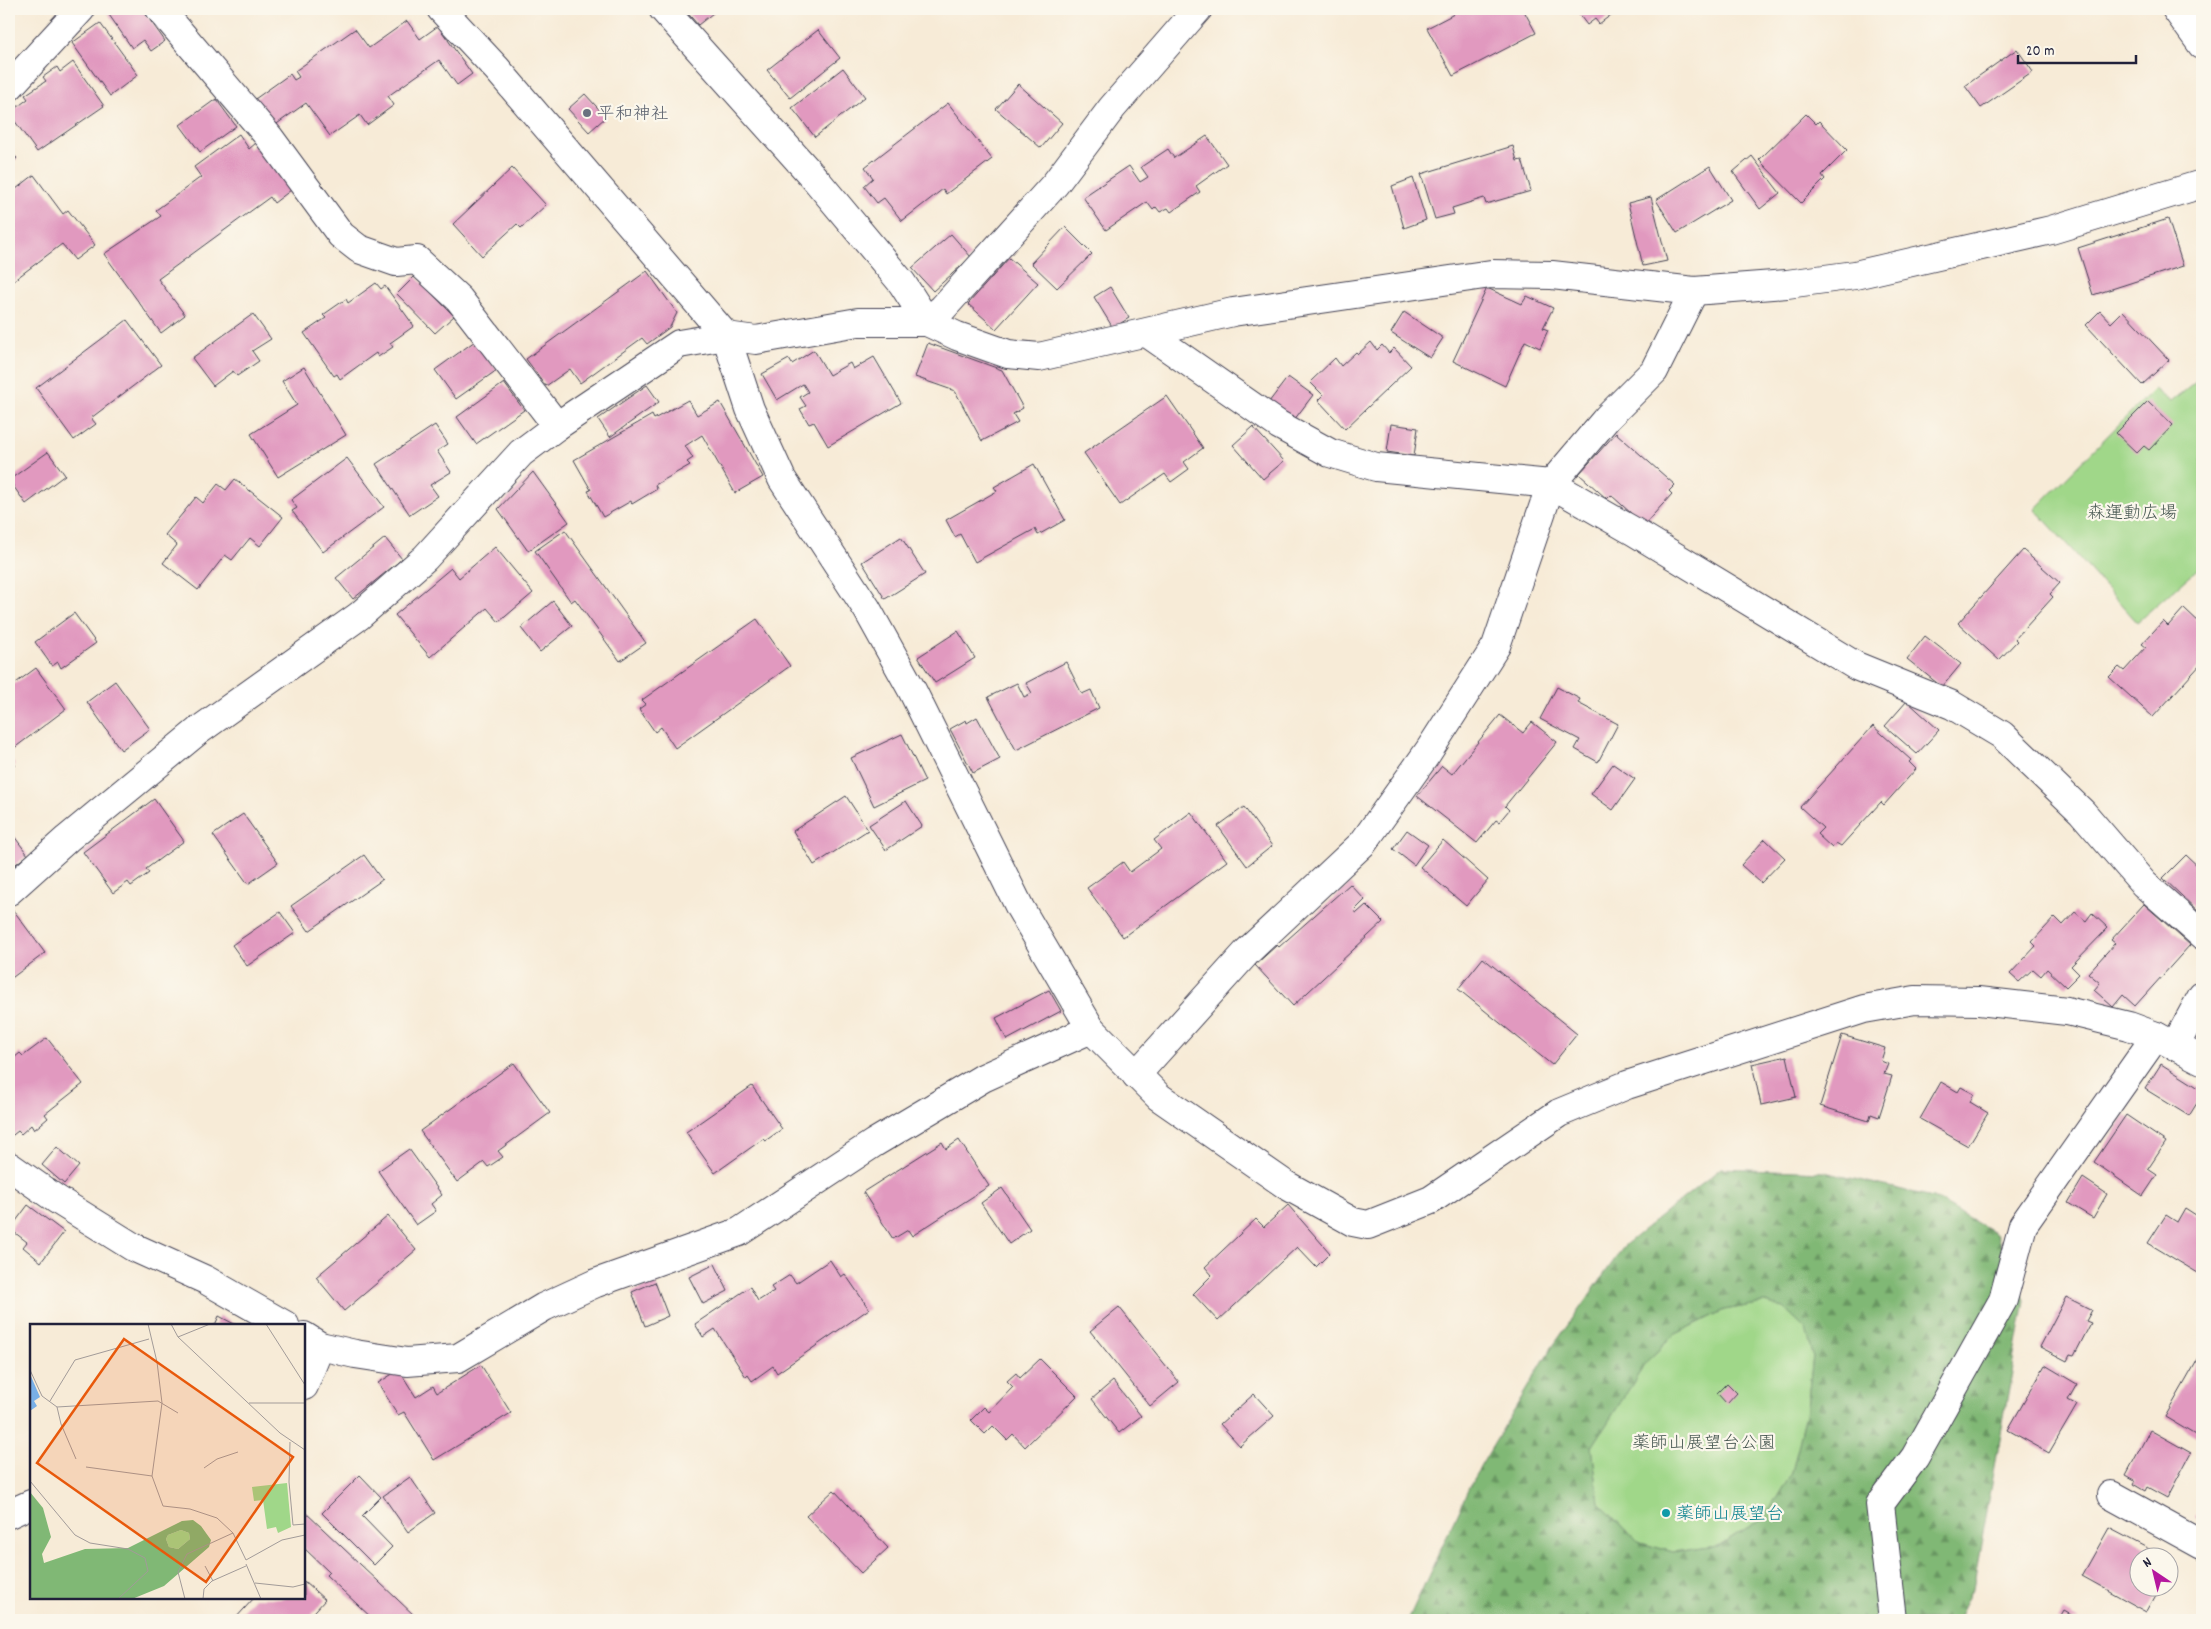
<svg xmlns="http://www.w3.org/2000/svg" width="2211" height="1629" font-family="Dekko,'Klee One',sans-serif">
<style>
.green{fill:#a0d789;stroke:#617c62}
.forest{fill:url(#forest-firs);stroke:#516d58;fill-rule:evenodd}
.building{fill:#e199bf}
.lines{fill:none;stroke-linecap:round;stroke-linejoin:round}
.minor-casing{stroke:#424052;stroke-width:30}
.minor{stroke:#fff;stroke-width:28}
.worship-dot{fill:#6b7280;stroke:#fbf7ec;stroke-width:2}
.culture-dot{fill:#0f9aa8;stroke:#fbf7ec;stroke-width:2}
.labels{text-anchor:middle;stroke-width:4.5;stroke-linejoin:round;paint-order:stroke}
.worship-label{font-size:18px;fill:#5b616d;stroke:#fbf7ec;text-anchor:start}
.park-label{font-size:18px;fill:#485852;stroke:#fbf7ec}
.culture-label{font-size:18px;fill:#0d838f;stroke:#fbf7ec;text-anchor:start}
.inset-road{fill:none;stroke:#a29b99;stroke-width:1}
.view{fill:#e8590c;fill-opacity:0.15;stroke:#e8590c;stroke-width:2.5}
.inset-edge{fill:none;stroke:#22223b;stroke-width:2.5}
</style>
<defs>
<pattern id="forest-firs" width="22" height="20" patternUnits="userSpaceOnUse" patternTransform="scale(1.25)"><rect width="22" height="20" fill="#80b875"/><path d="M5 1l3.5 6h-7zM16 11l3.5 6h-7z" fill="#689561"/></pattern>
</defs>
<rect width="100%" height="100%" fill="#fbf7ec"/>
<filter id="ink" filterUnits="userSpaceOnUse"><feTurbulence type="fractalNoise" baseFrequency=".02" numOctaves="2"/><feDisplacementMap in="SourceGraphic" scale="10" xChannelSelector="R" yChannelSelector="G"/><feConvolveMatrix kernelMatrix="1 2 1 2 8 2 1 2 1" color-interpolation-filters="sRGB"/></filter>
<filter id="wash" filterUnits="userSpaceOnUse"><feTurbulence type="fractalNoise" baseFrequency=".0096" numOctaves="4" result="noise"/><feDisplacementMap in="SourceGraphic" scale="20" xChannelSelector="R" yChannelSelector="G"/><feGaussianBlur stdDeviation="1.12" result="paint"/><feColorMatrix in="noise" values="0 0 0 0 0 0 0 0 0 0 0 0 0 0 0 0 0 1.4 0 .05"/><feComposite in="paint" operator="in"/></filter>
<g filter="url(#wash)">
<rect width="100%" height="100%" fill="#f7ebd7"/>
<g class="green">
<path d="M2202,377V565L2137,622L2035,509L2154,389L2171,402Z"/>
<path d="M1764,1303L1784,1308L1807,1329L1813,1356L1806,1415L1792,1472L1766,1516L1718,1546L1673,1552L1637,1542L1599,1503L1592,1447L1647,1361L1674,1335L1724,1310Z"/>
</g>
<path class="forest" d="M1721,1168L1824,1172L1933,1197L1996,1234L2025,1300L1973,1589L1958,1620H1408L1473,1479L1548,1353L1625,1245ZM1764,1303L1784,1308L1806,1329L1813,1356L1806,1415L1792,1472L1766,1516L1718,1546L1673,1552L1637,1542L1599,1503L1592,1447L1647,1361L1674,1335L1724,1310Z"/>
<g id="blocks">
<g class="building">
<path d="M105,9H142L165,41L151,51L143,40L132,48Z"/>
<path d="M684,9H718L698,25Z"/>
<path d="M1451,9H1523L1536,33L1453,76L1427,28L1454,14Z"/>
<path d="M1575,9H1619L1599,24L1595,19L1587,25Z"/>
<path d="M407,21L420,39L438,26L472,74L457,85L439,60L388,96L394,105L367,125L360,115L330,136L306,103L274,126L255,99L290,74L294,80L299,77L295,71L355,29L369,48Z"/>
<path d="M100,23L138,75L110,96L72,43Z"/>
<path d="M818,30L840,58L790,98L767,70Z"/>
<path d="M2017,49L2033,72L1981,108L1965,86Z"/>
<path d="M73,62L104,106L37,152L9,113L28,99L25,95L46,81L43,77L57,67L60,72Z"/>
<path d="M843,68L865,97L815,137L792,108Z"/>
<path d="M1018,84L1062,123L1041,148L996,109Z"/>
<path d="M585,94L606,117L589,132L568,109Z"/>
<path d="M216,99L236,126L200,152L180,125Z"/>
<path d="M948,103L992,159L946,194L943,189L902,221L884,198L877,203L864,186L873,178L865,167Z"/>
<path d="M1806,114L1816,124L1819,121L1847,150L1822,175L1825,179L1801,203L1759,160Z"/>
<path d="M239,134L249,149L256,143L291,190L274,203L270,197L158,279L185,315L161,333L104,254L161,216L156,210L201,177L194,167Z"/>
<path d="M1207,136L1227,164L1196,186L1200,192L1171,212L1168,208L1160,212L1156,207L1153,210L1147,202L1106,230L1083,197L1129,166L1140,182L1148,177L1141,167L1168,149L1174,158Z"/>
<path d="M1513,146L1517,161L1522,160L1531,191L1486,204L1484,198L1452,208L1454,214L1435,219L1421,174Z"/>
<path d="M9,151L17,158L9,167Z"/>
<path d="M1752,156L1780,193L1760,209L1733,172Z"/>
<path d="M1710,166L1731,200L1677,233L1656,200Z"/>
<path d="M512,168L546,205L521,228L517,224L482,256L453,224Z"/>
<path d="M34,175L63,214L68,210L95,245L75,260L62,244L9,284V191L14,187L16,189Z"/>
<path d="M1413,178L1426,220L1404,228L1392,186Z"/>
<path d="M1651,197L1667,261L1643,266L1628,203Z"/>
<path d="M2168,219L2183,266L2093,295L2078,248Z"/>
<path d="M1065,227L1092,254L1057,288L1031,263Z"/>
<path d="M951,234L971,257L933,291L912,268Z"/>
<path d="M1009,258L1038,283L996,329L968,304Z"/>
<path d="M647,271L677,313L670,327L647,344L642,338L580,383L570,369L546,386L526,359Z"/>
<path d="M415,276L454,316L435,333L397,294Z"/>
<path d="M376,283L381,289L385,286L414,326L390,343L393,347L378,357L376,353L340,379L337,374L334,376L304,333L326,318L323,315L346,299L348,303Z"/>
<path d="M1110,287L1129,318L1113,328L1094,297Z"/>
<path d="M1487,288L1522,304L1527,296L1553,308L1543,328L1548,330L1540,348L1525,341L1505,386L1453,361Z"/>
<path d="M2100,311L2111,323L2123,311L2169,360L2142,385L2086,325Z"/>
<path d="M1404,312L1443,338L1430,358L1391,333Z"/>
<path d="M253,314L271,339L252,351L259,361L237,376L233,371L213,386L192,358Z"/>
<path d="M127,320L161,365L91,418L96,424L74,440L36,388Z"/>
<path d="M475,341L497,370L456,399L435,370Z"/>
<path d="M1371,342L1377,350L1382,345L1389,353L1394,348L1411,366L1345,429L1318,400L1323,395L1310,382L1335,358L1341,366L1356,352L1358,354Z"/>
<path d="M928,343L1002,370L1023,408L1013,414L1018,422L982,441L955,391L915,377Z"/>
<path d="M814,350L829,375L850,363L853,369L874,357L901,403L828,446L814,422L809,424L800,409L806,406L800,397L808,392L803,384L777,400L762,374L789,359L792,364Z"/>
<path d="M304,367L346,435L278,477L251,434L297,405L282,381Z"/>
<path d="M1288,377L1313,395L1294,420L1269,402Z"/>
<path d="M504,383L524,410L476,444L457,417Z"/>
<path d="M647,385L659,402L610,437L598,419Z"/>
<path d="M1167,396L1203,448L1184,462L1189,469L1171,482L1165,474L1120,505L1084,453Z"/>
<path d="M688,400L697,415L720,402L763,477L735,493L702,435L685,446L693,458L687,462L690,465L655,485L657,489L632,504L631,501L603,517L588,491L591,490L574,460L652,415L654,419Z"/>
<path d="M2148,401L2173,425L2149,450L2144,446L2137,453L2116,433Z"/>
<path d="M1391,424L1418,428L1414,456L1387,452Z"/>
<path d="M435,425L448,444L437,451L451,472L430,485L438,496L410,515L376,464Z"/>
<path d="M1253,427L1284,461L1263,479L1233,445Z"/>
<path d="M1616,433L1675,485L1669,491L1672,494L1644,525L1611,495L1607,499L1579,474Z"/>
<path d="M48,452L65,475L26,504L9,480Z"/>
<path d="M347,458L384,507L323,552L292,511L297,508L291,500Z"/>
<path d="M1034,464L1065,520L1038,535L1035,529L975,562L960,534L955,537L946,520L997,491L994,487Z"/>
<path d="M533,472L569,522L528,551L498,509Z"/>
<path d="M235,479L283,517L260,546L250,538L232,560L225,555L198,590L163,563L177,545L165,535L196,497L203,503L218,484L226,490Z"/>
<path d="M565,530L646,643L620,661L575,599L571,602L535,551Z"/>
<path d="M901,537L925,574L885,599L862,562Z"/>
<path d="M385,538L402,559L353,599L336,578Z"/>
<path d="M495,547L533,593L499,622L487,608L430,657L395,615L451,568L459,578Z"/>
<path d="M2023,550L2060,583L2050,594L2053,597L2015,639L2017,641L1999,660L1958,623Z"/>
<path d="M553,601L572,626L540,652L521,628Z"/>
<path d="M2184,608L2202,625V663L2153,717L2109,677L2119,667L2124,671L2146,647L2142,644L2163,621L2168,626Z"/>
<path d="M74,613L96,643L61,668L58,662L52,666L35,642Z"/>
<path d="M757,619L790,666L675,748L661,727L655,732L639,709L646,704L642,700Z"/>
<path d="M958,631L975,658L935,683L918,657Z"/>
<path d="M1925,636L1961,664L1942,687L1907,659Z"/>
<path d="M1066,662L1082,694L1091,690L1099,708L1016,750L988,697L1017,683L1024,697L1032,693L1026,683Z"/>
<path d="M36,668L66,709L9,752V688Z"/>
<path d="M115,681L150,729L121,750L87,702Z"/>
<path d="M1557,687L1580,699L1578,703L1618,724L1598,762L1575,749L1580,740L1540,719Z"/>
<path d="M1907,701L1939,730L1917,754L1885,726Z"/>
<path d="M1500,715L1523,733L1532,722L1557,742L1505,806L1509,810L1499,822L1496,820L1477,843L1417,796L1442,766L1452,774Z"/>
<path d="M977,717L1000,759L973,773L950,729L966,720L967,723Z"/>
<path d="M1873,726L1911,760L1909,762L1916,769L1884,805L1881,802L1841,846L1836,843L1832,848L1817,834L1823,828L1800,807Z"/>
<path d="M902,734L925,781L874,806L851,758Z"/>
<path d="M9,756L15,765L9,770Z"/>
<path d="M1613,764L1635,779L1613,810L1591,794Z"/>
<path d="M846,796L868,830L814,865L793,831Z"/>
<path d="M154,799L184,841L146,869L149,873L131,886L128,882L113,893L83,852Z"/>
<path d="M906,801L922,826L886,850L869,825Z"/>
<path d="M1244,807L1272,846L1247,866L1218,826Z"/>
<path d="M1191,812L1227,861L1123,937L1087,888L1123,862L1130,872L1161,849L1154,840Z"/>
<path d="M243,814L278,863L248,884L213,835Z"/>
<path d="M1407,830L1428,845L1414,865L1393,849Z"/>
<path d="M11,832L28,855L9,869V834Z"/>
<path d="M1765,839L1785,858L1761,883L1741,865Z"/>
<path d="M1443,840L1488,880L1466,906L1420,867Z"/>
<path d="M364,855L382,880L309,931L291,906Z"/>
<path d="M2186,855L2202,870V915L2163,878Z"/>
<path d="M1350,884L1365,900L1354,911L1357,913L1366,905L1383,922L1293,1006L1255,965L1277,945L1279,947Z"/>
<path d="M2144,904L2190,945L2135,1006L2123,995L2113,1007L2094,990L2100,983L2088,973L2115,943L2111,940Z"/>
<path d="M14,911L45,953L9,980V915Z"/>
<path d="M280,912L295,933L247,966L232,945Z"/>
<path d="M2075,912L2086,921L2092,913L2108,928L2071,966L2079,974L2066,987L2047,969L2041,976L2033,969L2019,982L2010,974L2036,946L2032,942L2055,917L2063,925Z"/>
<path d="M1483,958L1577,1034L1552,1065L1458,989Z"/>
<path d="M1049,990L1061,1011L1007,1040L996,1018Z"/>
<path d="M1842,1035L1885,1048L1881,1061L1888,1064L1884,1074L1892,1076L1879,1117L1871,1114L1869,1121L1820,1106Z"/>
<path d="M47,1038L83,1084L45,1114L48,1118L34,1130L31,1125L21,1134L18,1131L9,1138V1062L20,1053L23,1056Z"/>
<path d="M1787,1056L1796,1097L1761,1105L1752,1064Z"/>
<path d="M514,1063L550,1113L498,1151L503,1157L488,1167L484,1162L457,1182L420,1131Z"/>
<path d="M2161,1064L2202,1090V1095L2189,1116L2145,1089Z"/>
<path d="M1941,1082L1958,1092L1961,1087L1974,1094L1970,1102L1988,1113L1968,1146L1920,1119Z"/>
<path d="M752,1086L782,1129L765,1141L763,1139L715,1173L686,1132Z"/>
<path d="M2126,1115L2166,1142L2148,1169L2157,1175L2143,1196L2094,1162Z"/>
<path d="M959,1140L989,1186L912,1236L908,1230L893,1239L863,1192L942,1142L946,1149Z"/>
<path d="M57,1147L79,1166L64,1184L42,1165Z"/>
<path d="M409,1149L442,1195L431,1204L436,1211L416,1225L378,1171Z"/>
<path d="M2083,1178L2107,1194L2093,1218L2068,1203Z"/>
<path d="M1002,1188L1030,1229L1009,1244L981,1203Z"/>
<path d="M28,1205L64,1232L41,1262L23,1247L27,1242L10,1229Z"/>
<path d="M1288,1205L1330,1253L1316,1267L1297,1247L1218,1321L1193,1294L1212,1275L1205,1267L1256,1219L1264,1227Z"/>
<path d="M2185,1208L2202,1219V1266L2198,1273L2148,1243L2166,1215L2177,1222Z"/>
<path d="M388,1216L416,1250L344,1311L316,1277Z"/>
<path d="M830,1260L841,1277L845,1274L869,1309L777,1373L773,1366L752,1381L748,1375L746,1377L715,1329L703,1337L695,1324L750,1287L758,1301L774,1291L771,1287L790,1275L796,1283Z"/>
<path d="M715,1264L728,1291L703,1304L689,1277Z"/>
<path d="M655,1282L668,1316L645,1326L632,1292Z"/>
<path d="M2066,1297L2092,1310L2086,1321L2091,1323L2074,1356L2070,1355L2067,1361L2040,1347Z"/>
<path d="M1119,1307L1179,1382L1150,1406L1090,1331Z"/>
<path d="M219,1316L236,1325H215Z"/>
<path d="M2202,1352V1439L2165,1417Z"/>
<path d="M1040,1359L1077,1396L1025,1447L1013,1434L1007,1440L993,1426L985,1434L971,1420L984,1407L989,1412L1013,1387L1007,1381L1016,1373L1020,1378Z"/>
<path d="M481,1365L511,1413L434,1460L404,1412L398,1415L378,1383L399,1370L416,1397L433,1386L437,1393Z"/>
<path d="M2045,1365L2077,1384L2068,1400L2077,1405L2049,1453L2008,1430Z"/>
<path d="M1113,1381L1141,1416L1119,1433L1092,1399Z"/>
<path d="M1727,1383L1737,1393L1727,1404L1717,1393Z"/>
<path d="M1254,1394L1274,1416L1240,1446L1220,1424Z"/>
<path d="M2150,1430L2191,1453L2167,1498L2147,1487L2145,1491L2133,1484L2135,1480L2126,1475Z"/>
<path d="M360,1475L381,1497L362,1516L392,1547L374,1565L322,1513Z"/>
<path d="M410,1477L435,1513L408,1532L383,1496Z"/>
<path d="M834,1490L888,1548L861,1573L806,1516Z"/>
<path d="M2202,1508V1522L2196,1518Z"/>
<path d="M304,1511L416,1617L413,1620H374L326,1575L329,1572L304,1548Z"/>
<path d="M2109,1528L2149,1549L2145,1556H2138V1586H2155L2160,1589L2147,1612L2082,1576Z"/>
<path d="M304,1581L325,1600L307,1620H234L254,1598H304Z"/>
<path d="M2063,1611L2079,1620H2058Z"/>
</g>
</g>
</g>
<g filter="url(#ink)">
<use href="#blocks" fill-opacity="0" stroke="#424052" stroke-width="1"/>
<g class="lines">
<g class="minor-casing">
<g id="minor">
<path d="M160,9L269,137L341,235L359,249L396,262L417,260L459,299L557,426"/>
<path d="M441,9L497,69L726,336L750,409L782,479L867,609L912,690L1020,908L1091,1029"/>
<path d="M663,9L817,181L902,283L927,322"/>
<path d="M2176,9L2202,45"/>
<path d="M9,87L81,9"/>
<path d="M927,322L943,308L1055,184L1112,108L1198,9"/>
<path d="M1147,333L1279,425L1330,453L1376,467L1551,484L1633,531L1856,666L1952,705L2002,735L2082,812L2144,884L2202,935"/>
<path d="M9,891L67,839L198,731L359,616L425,558L521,453L557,426L679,344L726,336L756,340L858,322H927L957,336L1008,354L1039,357L1233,312L1491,274L1552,275L1694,291L1787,284L1855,275L2051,230L2202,184"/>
<path d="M2176,1044L2202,996"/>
<path d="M1136,1075L1247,952L1363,843L1428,752L1496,646L1551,484L1607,418L1654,371L1694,291"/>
<path d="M9,1166L56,1199L133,1247L206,1280L285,1325"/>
<path d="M304,1336L320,1346L355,1354L407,1362L458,1358L544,1307L596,1283L739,1232L874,1143L983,1078L1091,1029L1159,1097L1286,1185L1353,1222L1368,1225L1431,1200L1559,1113L1627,1085L1864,1009L1915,1000L1979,1001L2067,1011L2129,1026L2156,1036L2202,1060"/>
<path d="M304,1386L320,1346"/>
<path d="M2111,1495L2202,1545"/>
<path d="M9,1514L31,1504"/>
<path d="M1893,1620L1880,1504L1915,1457L2003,1300L2023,1225L2156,1036"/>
</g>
</g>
<use href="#minor" class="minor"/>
</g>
</g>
<circle class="worship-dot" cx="587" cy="113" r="5"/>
<circle class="culture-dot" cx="1666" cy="1513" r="5"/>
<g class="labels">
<g class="worship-label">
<text x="597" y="119">平和神社</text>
</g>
<g class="park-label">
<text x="2132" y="518">森運動広場</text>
<text x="1704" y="1448">薬師山展望台公園</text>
</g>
<g class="culture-label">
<text x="1676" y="1519">薬師山展望台</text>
</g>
</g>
<g transform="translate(30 1324)">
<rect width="275" height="275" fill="#f7ebd7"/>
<path d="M257,159L261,203L248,209L246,203L237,205L233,176L224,177L222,163ZM151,206L159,209L160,215L148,225L139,223L136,215L138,211Z" fill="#a0d789"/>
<path d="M0,168L13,184L21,213L12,230L14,239L55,225L98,224L152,197L163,196L171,202L181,216L179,223L134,262L102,275H0ZM151,206L159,209L160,215L148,225L139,223L136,215L138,211Z" fill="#80b875" fill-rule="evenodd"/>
<path d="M0,50L10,73L4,77L7,82L0,87Z" fill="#78afe7"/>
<path class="inset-road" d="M118,0L127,38L132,79L122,152M141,0L148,13L250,109L275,126M236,0L275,61M148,13L180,0M0,46L12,72L27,83L31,100L46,135M20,77L45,36L119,15M219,79H275M27,83L128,77L148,89M260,118L259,158L263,201L275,200M56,143L122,152L133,182L160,185L187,194L203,209L216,236L252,216L275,211M174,144L187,135L208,128M0,157L45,211L60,219L98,225L115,234L118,247L88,275M216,240L231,275M175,242L183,257M225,259L263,263L275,260M155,275L148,248L157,230L203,209M173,275L174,265L182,257L216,242"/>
<path class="view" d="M94,15L263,133L176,258L7,139Z"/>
<rect width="275" height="275" class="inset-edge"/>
</g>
<rect width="2211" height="1629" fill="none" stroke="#fbf7ec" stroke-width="30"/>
<g transform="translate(2154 1572) rotate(325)"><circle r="24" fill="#fbf7ec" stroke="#a4a2a5"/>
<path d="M0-4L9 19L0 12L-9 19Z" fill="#b5179e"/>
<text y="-8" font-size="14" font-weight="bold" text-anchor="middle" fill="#22223b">N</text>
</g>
<path d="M2018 55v8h118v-8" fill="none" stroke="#22223b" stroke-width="2.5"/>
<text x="2026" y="55" font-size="15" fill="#22223b" stroke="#fbf7ec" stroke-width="4" paint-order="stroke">20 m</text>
</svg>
